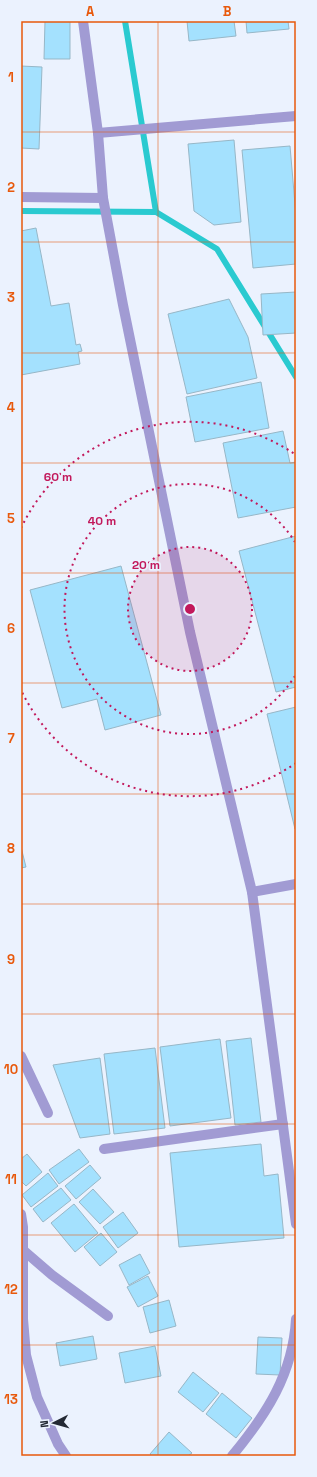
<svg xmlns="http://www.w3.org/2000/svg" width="317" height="1477" font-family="'Space Grotesk',sans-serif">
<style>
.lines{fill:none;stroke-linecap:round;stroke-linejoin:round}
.stream{stroke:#2acad0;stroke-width:6}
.building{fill:#a4e1fe;stroke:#97b7c7}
.lane{stroke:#a19bd3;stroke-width:10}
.street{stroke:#a19bd3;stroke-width:10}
.grid{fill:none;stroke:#e8590c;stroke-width:1;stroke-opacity:0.55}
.ring{fill:none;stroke:#c2185b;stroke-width:2;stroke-dasharray:2 4}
.centre{fill:#c2185b;stroke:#ebf2fe;stroke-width:2}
.ring-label{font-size:12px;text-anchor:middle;font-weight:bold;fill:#c2185b;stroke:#ebf2fe;stroke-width:3.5;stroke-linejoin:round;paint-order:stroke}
.neatline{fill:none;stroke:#e8590c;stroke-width:1.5}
.grid-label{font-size:13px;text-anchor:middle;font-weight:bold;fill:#e8590c}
</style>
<rect width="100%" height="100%" fill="#ebf2fe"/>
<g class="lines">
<g class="stream">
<path d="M125,21L156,212"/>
<path d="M21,211L156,212L217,249L296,377"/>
</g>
</g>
<g class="building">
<path d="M45,21H70V59H44Z"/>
<path d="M187,21H234L236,36L189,41Z"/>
<path d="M246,21H288L289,29L247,33Z"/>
<path d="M21,66L42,67L39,149L21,148Z"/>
<path d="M234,140L241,222L214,225L194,211L188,144Z"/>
<path d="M290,146L296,216V264L253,268L242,150Z"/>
<path d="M36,228L51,306L69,303L76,345L80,344L82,351L78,352L80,364L21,375V231Z"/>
<path d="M296,292V333L263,335L261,294Z"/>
<path d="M229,299L248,337L257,378L187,394L168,314Z"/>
<path d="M261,382L269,428L195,442L186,397Z"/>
<path d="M283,431L290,463L296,462V507L238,518L223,443Z"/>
<path d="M296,536V687L276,692L239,551Z"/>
<path d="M121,566L161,715L105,730L97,699L62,708L30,590Z"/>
<path d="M296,707V829H295L267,714Z"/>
<path d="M21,847L26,867L21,868Z"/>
<path d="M251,1038L261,1122L235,1125L226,1041Z"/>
<path d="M220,1039L231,1118L170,1126L160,1047Z"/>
<path d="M155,1048L165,1128L114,1134L104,1054Z"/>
<path d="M100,1058L110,1134L80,1138L53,1065Z"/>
<path d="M261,1144L264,1176L278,1174L284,1238L179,1247L170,1153Z"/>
<path d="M79,1149L89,1162L59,1184L49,1170Z"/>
<path d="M27,1154L42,1172L26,1186L21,1181V1159Z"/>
<path d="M90,1165L101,1178L76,1199L65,1186Z"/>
<path d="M48,1173L58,1186L31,1207L22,1195Z"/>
<path d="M61,1188L71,1200L43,1222L33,1209Z"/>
<path d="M93,1189L114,1212L100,1224L79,1202Z"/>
<path d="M74,1204L98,1233L75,1252L51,1223Z"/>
<path d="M123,1212L138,1233L118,1248L103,1227Z"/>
<path d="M101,1233L117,1252L100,1266L84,1247Z"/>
<path d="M140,1254L150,1273L129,1285L119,1265Z"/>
<path d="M148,1276L158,1296L138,1307L127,1287Z"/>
<path d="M169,1300L176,1326L150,1333L143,1307Z"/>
<path d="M93,1336L97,1359L60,1366L56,1343Z"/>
<path d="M258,1337L282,1338L280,1375L256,1374Z"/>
<path d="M155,1346L161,1376L125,1383L119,1353Z"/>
<path d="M193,1372L219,1393L203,1412L178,1392Z"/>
<path d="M222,1393L252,1418L236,1438L206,1414Z"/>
<path d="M169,1432L192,1453L188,1456H152L150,1454Z"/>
</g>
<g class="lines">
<path class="lane" d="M104,1149L283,1124"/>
<g class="street">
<path d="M83,21L98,133L103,198L123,305L190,632L252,892L296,1224"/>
<path d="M98,133L296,116"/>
<path d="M21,197L103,198"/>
<path d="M252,892L296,884"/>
<path d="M21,1056L48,1113"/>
<path d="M21,1214L23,1227V1319L26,1355L37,1397L58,1444L66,1456"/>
<path d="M23,1250L52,1275L108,1316"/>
<path d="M232,1456C266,1415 293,1374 296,1319"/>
</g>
</g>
<path class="grid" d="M158,21V1456M21,132H296M21,242H296M21,353H296M21,463H296M21,573H296M21,683H296M21,794H296M21,904H296M21,1014H296M21,1124H296M21,1235H296M21,1345H296"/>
<circle cx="190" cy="609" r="62" fill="#c2185b" fill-opacity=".12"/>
<g class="ring">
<circle cx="190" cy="609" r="62"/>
<path d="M295 676A125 125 0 1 1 295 542"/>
<path d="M296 763A187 187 0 0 1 21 690M21 528A187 187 0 0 1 296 455"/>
</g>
<circle cx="190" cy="609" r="6" class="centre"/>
<g class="ring-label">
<text x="58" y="481">60 m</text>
<text x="102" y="525">40 m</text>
<text x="146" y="569">20 m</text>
</g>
<rect width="317" height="1477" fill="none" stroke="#ebf2fe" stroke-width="44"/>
<g transform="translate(54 1423) rotate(264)" stroke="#ebf2fe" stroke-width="3" paint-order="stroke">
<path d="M0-3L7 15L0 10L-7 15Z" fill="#232934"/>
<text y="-6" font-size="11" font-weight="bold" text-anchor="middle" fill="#232934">N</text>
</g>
<rect x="22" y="22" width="273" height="1433" class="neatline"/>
<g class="grid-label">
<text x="90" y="16">A</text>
<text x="227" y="16">B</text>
<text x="11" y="82">1</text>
<text x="11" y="192">2</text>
<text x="11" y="302">3</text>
<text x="11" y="412">4</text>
<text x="11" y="523">5</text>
<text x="11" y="633">6</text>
<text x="11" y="743">7</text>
<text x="11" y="853">8</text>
<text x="11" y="964">9</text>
<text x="11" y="1074">10</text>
<text x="11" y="1184">11</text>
<text x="11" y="1294">12</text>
<text x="11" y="1404">13</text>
</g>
</svg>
